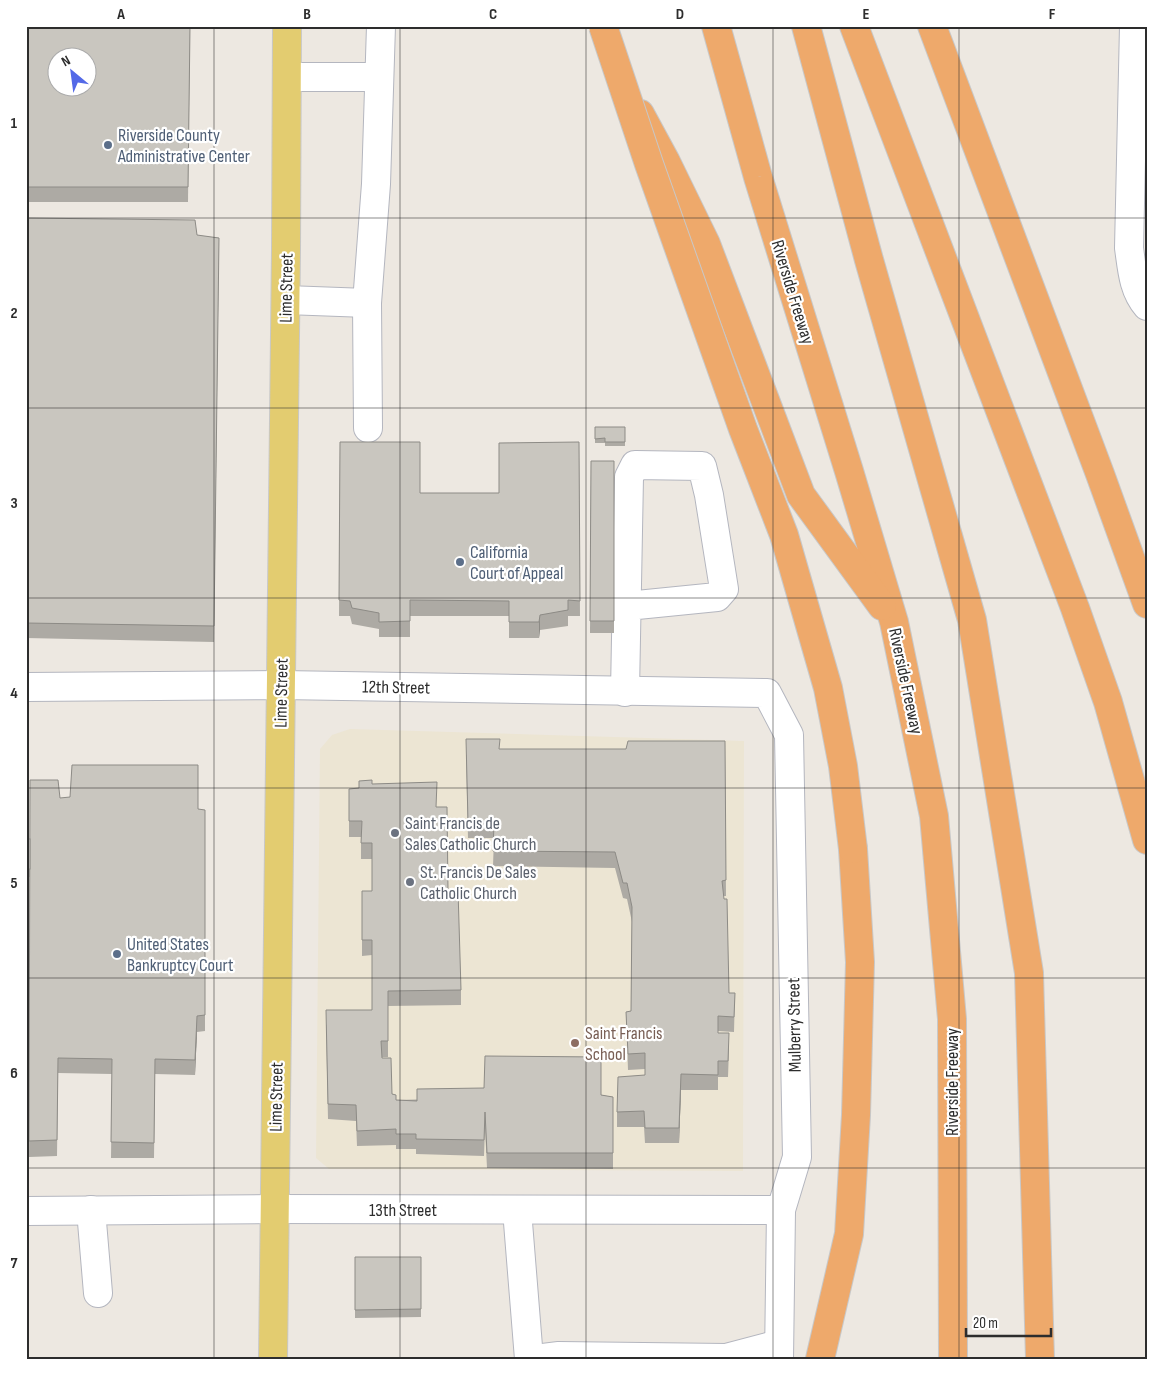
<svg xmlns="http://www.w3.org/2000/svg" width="1173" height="1385" font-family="'Sofia Sans Condensed',sans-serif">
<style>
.education{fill:#ece5d3}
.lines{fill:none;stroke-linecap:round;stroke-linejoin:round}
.minor-casing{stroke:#b4b6bf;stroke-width:30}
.major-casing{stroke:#c8c8c8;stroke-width:30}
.highway-casing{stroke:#c8c8c8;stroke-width:30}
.minor{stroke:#fff;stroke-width:28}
.major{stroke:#e3cc70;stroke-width:28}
.highway{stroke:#eea96b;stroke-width:28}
.highway-bridge-casing{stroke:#c8c8c8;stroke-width:30;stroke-linecap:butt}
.highway-bridge{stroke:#eea96b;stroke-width:28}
.wall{fill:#adaaa4}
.shaded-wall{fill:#8d8b86}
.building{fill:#c9c6bf;stroke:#8d8b86;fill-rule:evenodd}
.grid{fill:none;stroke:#2d2d2d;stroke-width:1;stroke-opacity:0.55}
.service-dot{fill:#5c6f8a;stroke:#fff;stroke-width:2}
.worship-dot{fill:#6b7280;stroke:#fff;stroke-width:2}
.education-dot{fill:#8d6e63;stroke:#fff;stroke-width:2}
.labels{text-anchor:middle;stroke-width:4.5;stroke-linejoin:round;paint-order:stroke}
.service-label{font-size:18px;fill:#4e5e75;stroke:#fff;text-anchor:start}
.street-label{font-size:18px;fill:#2d2d2d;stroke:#fff}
.worship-label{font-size:18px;fill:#5b616d;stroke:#fff;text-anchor:start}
.education-label{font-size:18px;fill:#785e54;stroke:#fff;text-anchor:start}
.neatline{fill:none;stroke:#2d2d2d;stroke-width:2}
.grid-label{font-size:16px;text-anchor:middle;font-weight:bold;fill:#2d2d2d}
</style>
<rect width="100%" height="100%" fill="#ede8e1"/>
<path class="education" d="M350,729L744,741L743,1171L329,1169L316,1158L320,749L332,735Z"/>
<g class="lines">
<g class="minor-casing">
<g id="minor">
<path d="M1134,26L1129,248C1132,269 1133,290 1147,306"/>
<path d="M287,77H379"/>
<path d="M286,300L367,303L376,184L381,26"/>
<path d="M367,303L368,428"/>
<path d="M26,687L282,685L767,693L789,735L797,1157L781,1210L779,1359"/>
<path d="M625,692L629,477L635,465L702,466L709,495L724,589L717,597L627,606"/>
<path d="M91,1210L98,1293"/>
<path d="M517,1210L529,1359"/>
<path d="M26,1211L274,1209L781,1210"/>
<path d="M535,1359L559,1356L726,1358L779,1344"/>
</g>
</g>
<g class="major-casing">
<path id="major" d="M273,1359L286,250L287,26"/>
</g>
<g class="highway-casing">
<g id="highway">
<path d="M716,26L758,177L849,471L894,622L934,816L952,1019L953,1359"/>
<path d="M806,26L869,260L972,620L1029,973L1040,1359"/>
<path d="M854,26L1075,608L1108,702L1147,840"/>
<path d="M932,26L1100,474L1147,604"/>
<path d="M640,114L666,162L706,244L801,495L882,606"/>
<path d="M820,1359L849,1234L856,1115L860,962L853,849"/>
</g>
</g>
<use href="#minor" class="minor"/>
<use href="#major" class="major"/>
<use href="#highway" class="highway"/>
<g class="highway-bridge-casing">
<path id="highway-bridge" d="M603,26L649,164L743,429L784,535L828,688L843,766L853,849"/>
</g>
<use href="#highway-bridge" class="highway-bridge"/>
</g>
<g class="wall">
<path d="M26,26H190L188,202H26Z"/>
<path d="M26,218L219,238L214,642L26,638Z"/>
<path d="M595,427H625V446H605V443H595Z"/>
<path d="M340,442L420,493H499L579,442L580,616H568V626L540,630L539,638H509V616H410V637H379V629L352,624L350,616H339Z"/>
<path d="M591,461H614V633H590Z"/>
<path d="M725,741L726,896H723L729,993H735L734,1032L718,1031V1033L729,1049L728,1077H718V1090H681L679,1143H645L644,1127H617V1112L645,1075V1069L628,1070L626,1012L631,1011L632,922L627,899L623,898L615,868L493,866L494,838H468L466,755L500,749H626Z"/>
<path d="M372,784L436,807L448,891L461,990V1005L388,1006V1057H382L392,1094L396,1100L601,1095L613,1097V1169L487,1168L485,1128L484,1156L416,1154V1149H396V1145L357,1146L356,1121L328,1119L326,1025L372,1010V955L362,956V940L372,891V859H361V837H349V789L359,788Z"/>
<path d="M60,798L205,810V1031L197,1032L195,1075L155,1074L154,1158H111L112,1074L58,1073L57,1156L29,1157L30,877H26V839H30Z"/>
<path d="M355,1257H421V1317L355,1318Z"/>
</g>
<g class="shaded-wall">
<path d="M540,615V630L539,638V622Z"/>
<path d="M197,1016V1032L195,1075V1060Z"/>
<path d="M681,1074V1090L679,1143V1128Z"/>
</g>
<g class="building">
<path d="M26,26H190L188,187H26ZM58,58H88V88H58Z"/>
<path d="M26,218L195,220L197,235L219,238L214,626L26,623Z"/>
<path d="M595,427H625V442H605V438L595,439Z"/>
<path d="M340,442H420V493H499V443L579,442L580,601L568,600V610L540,615L539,622H509V601L410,600V621L379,622V613L352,608L350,601L339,600Z"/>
<path d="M591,461H614V621H590Z"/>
<path d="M466,739H500L499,749H626L628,741H725L726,880L722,881L724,899H727L729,993H735L734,1017L718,1016V1033H729L728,1061H718V1075L681,1074L679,1128H645L644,1111L617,1112L618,1077L645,1075V1053L628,1054L626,1012L631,1011L632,907L627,883H623L615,852L493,851L494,823L468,822Z"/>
<path d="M72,765H198V809L205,810V1015L197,1016L195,1060L155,1059L154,1143L111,1142L112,1059L58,1058L57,1140L29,1141L30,780H58L60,798L70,797Z"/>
<path d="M372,780V784L437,782L436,807H447L448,891L458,890L461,990L388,991V1041H381L382,1058H391L392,1094L396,1095V1100L417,1101V1089L484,1088L485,1056L601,1057V1095L613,1097V1153H487L485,1112L484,1140L416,1139V1134H396V1129L357,1131L356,1105L328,1104L326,1010H372V940H362V891H372V843H361L362,821H349V789L359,788V781Z"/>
<rect x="26" y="839" width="4" height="30"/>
<path d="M355,1257H421V1309L355,1310Z"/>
</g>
<path class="grid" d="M214,26V1359M400,26V1359M586,26V1359M773,26V1359M959,26V1359M26,218H1147M26,408H1147M26,598H1147M26,788H1147M26,978H1147M26,1168H1147"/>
<g class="service-dot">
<circle cx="108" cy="145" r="5"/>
<circle cx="460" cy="562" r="5"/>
<circle cx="117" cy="954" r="5"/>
</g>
<g class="worship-dot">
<circle cx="395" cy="833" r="5"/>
<circle cx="410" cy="882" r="5"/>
</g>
<circle class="education-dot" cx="575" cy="1043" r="5"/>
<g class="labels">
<g class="service-label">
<text x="118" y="141">Riverside County<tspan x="118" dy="21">Administrative Center</tspan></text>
<text x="470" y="558">California<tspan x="470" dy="21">Court of Appeal</tspan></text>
<text x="127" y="950">United States<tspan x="127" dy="21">Bankruptcy Court</tspan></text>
</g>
<g class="street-label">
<text transform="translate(286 288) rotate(-89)" y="6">Lime Street</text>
<text transform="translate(793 292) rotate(73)" y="6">Riverside Freeway</text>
<text transform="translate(906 681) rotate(78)" y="6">Riverside Freeway</text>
<text transform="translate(396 687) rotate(1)" y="6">12th Street</text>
<text transform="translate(281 693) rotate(-89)" y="6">Lime Street</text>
<text transform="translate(794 1025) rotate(-91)" y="6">Mulberry Street</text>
<text transform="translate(952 1082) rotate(-90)" y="6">Riverside Freeway</text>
<text transform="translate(276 1097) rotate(-89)" y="6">Lime Street</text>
<text x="403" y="1216">13th Street</text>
</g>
<g class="worship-label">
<text x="405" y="829">Saint Francis de<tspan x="405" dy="21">Sales Catholic Church</tspan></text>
<text x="420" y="878">St. Francis De Sales<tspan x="420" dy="21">Catholic Church</tspan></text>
</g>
<g class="education-label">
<text x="585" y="1039">Saint Francis<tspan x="585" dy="21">School</tspan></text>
</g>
</g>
<rect width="1173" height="1385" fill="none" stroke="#ffffff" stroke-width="55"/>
<g transform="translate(72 72) rotate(331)"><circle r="24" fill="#ffffff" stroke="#ababab"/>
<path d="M0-4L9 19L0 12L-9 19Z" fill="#5369e7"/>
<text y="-8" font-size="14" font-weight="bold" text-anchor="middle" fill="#2d2d2d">N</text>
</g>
<path d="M966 1328v8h85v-8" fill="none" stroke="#2d2d2d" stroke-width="2.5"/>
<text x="973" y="1328" font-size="15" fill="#2d2d2d" stroke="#ffffff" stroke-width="4" paint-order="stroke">20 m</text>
<rect x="28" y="28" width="1118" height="1330" class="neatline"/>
<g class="grid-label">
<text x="121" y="19">A</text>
<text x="307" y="19">B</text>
<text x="493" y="19">C</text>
<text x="680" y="19">D</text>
<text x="866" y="19">E</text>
<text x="1052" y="19">F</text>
<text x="14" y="128">1</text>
<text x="14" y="318">2</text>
<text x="14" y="508">3</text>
<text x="14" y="698">4</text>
<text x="14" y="888">5</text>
<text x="14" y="1078">6</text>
<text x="14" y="1268">7</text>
</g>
</svg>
